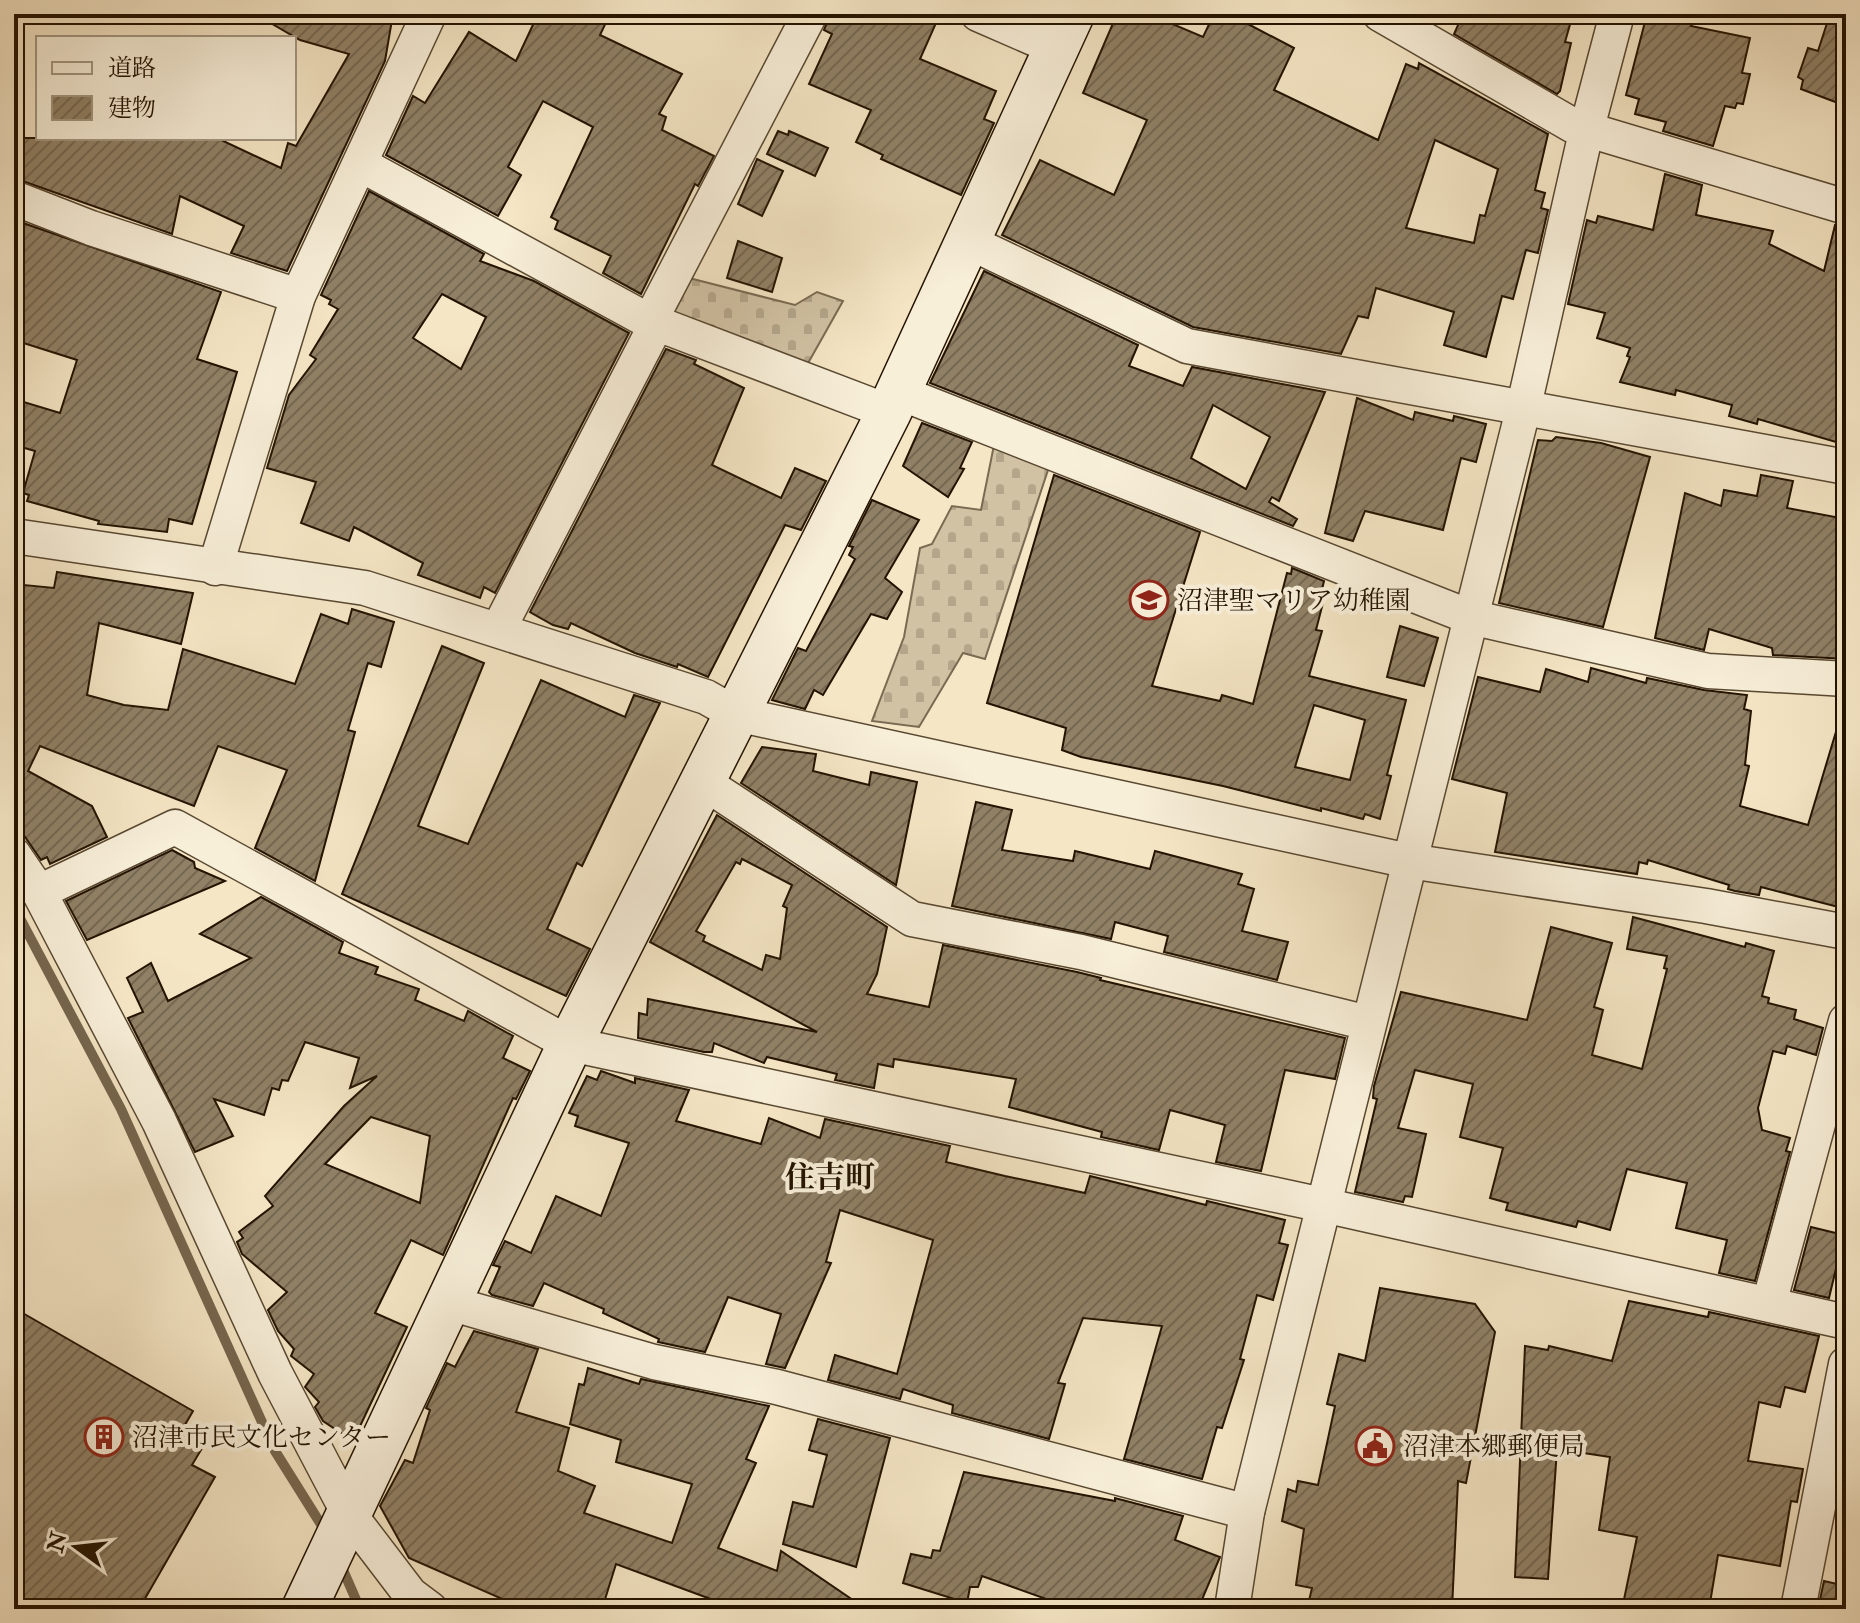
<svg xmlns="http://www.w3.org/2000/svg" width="1860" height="1623" font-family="'IM FELL Double Pica','Noto Serif JP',serif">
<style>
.cemetery{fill:url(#cemetery-stones);stroke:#7a6a52;stroke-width:2}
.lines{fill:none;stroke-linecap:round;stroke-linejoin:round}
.stream{stroke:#76664e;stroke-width:10}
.building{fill:url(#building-hatch);stroke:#231300;stroke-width:2;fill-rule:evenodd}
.street-casing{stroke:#584831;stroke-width:37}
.secondary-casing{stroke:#231300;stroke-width:47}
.street{stroke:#f8efd9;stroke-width:34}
.secondary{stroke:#f8efd9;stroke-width:44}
.labels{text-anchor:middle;stroke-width:8;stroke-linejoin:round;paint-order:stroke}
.poi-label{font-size:26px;fill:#231300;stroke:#f8efd9;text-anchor:start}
.quarter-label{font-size:30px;font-weight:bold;fill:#231300;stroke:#f8efd9}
</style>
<defs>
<pattern id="cemetery-stones" width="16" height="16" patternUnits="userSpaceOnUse" patternTransform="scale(2)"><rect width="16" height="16" fill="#d1c2a4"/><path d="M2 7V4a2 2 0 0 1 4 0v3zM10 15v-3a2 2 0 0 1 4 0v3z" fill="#b3a68b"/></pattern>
<pattern id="building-hatch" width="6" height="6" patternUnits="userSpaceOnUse" patternTransform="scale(2)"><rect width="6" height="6" fill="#908166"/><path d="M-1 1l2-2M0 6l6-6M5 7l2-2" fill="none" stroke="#756852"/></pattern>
</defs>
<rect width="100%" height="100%" fill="#f5e6c5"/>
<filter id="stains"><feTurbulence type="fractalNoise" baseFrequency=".0025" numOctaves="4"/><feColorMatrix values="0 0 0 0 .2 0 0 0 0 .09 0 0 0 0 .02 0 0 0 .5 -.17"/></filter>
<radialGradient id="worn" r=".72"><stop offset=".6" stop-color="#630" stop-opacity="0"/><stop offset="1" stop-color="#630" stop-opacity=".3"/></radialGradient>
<g class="cemetery">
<path d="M689,278L795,305L817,292L843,301L807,365L668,320Z"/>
<path d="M995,440L1051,461L985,659L963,653L919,727L872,721L904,637L920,548L932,544L952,506L981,510Z"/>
</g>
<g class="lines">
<g class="stream">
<path d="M14,907L121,1109L275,1451L327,1534"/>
<path d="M340,1563L360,1609"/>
</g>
</g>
<g class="building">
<path d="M255,14H393L385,61L287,271L231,253L244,226L180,196L172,234L14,178V138H217L281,168L288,143L296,146L349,54L300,40Z"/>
<path d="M538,14H610L600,35L682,74L659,114L666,117L662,130L714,156L698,186L695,184L641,294L603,273L611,256L555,229L558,221L551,217L593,127L543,101L508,167L521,175L498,216L386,155L413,96L425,103L469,32L516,61Z"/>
<path d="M830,14H940L920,59L996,91L984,119L994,123L961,195L881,159L883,155L856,142L871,110L809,84L832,34L824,30Z"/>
<path d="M1117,14H1149L1203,37L1214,14H1225L1248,24L1294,48L1274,90L1378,140L1406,64L1418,69L1419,63L1548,134L1535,190L1545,193L1541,208L1548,210L1538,253L1526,250L1513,299L1502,296L1486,357L1444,345L1454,312L1376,288L1368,318L1358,316L1341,354L1193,327L1002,235L1040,160L1114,195L1147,120L1083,93ZM1435,140L1498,169L1485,216L1480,215L1474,243L1406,228Z"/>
<path d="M1463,14H1573L1565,42L1571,43L1560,91L1557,94L1454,34Z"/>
<path d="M1647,14H1695L1691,26L1750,38L1742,73L1750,74L1743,104L1737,103L1735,108L1725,106L1713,146L1663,131L1666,122L1635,114L1639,99L1626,95Z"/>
<path d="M1830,14H1846V106L1801,89L1803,80L1798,77L1808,48L1818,51Z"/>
<path d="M778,131L788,135L789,131L828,148L815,176L767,154Z"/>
<path d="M757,159L783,171L762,216L738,204Z"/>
<path d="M1665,174L1702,185L1696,215L1773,231L1769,244L1824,271L1835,225L1846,226V445L1758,419L1757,424L1729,416L1732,405L1676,390L1675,395L1620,382L1630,357L1627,356L1630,348L1597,338L1605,313L1568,304L1587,220L1596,223L1598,216L1653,230Z"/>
<path d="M369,191L484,254L480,261L534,281L629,333L495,593L484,587L480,598L418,575L423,563L354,527L349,541L301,523L316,482L267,468L289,395L316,359L310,355L338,309L329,304L331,300L321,295ZM442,294L486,317L461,369L413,338Z"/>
<path d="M23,223L221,292L197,359L237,372L192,524L169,519L167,532L98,524L99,521L27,501L29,495L23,493L35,451L14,445V399L60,413L77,360L14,340V244Z"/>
<path d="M738,241L782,258L772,292L727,278Z"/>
<path d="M984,271L1138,345L1129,366L1183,386L1192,367L1325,392L1279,501L1272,497L1269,502L1297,519L1293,526L930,383ZM1213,405L1270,437L1246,489L1191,458Z"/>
<path d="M666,349L696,360L694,364L744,388L712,465L781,498L795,468L826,481L801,530L785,525L708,677L678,664L677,667L635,653L571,623L568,629L553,625L530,612Z"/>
<path d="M1357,398L1413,420L1415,412L1453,421L1454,416L1486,424L1476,462L1461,458L1443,530L1365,511L1353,541L1325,533Z"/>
<path d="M922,423L972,442L960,468L964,469L948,497L903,466Z"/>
<path d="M1556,437L1601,443L1650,457L1603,627L1499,603L1538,440L1552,441Z"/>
<path d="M1054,475L1200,532L1152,686L1220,701L1222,695L1253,704L1287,573L1291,574L1292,568L1324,581L1321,594L1325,595L1316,630L1322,631L1309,676L1406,700L1387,775L1391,776L1380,819L1365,814L1363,819L1321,808V811L1223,786L1081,757L1062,750L1066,728L987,703ZM1314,705L1365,720L1350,780L1295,767Z"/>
<path d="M1761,475L1793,481L1787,508L1846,519V659L1773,655L1772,648L1709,629L1704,650L1655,638L1685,493L1721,506L1724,490L1757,496Z"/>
<path d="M872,500L919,520L885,578L902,592L887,619L871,614L823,695L814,690L805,709L772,700L798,648L806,651L855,559L849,555L853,547L849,546Z"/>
<path d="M57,572L193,593L181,644L99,623L87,695L124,705L168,710L183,649L295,684L321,614L348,624L352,609L394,622L381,667L368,663L348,730L355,732L315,881L255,848L287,770L218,746L194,806L40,746L28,771L92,806L107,837L50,864L47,857L41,860L14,821V584L54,588Z"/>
<path d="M1400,626L1438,638L1424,686L1387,677Z"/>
<path d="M442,646L484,663L418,826L468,844L541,680L625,717L634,695L660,703L582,866L577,863L547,929L590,949L566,996L342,894Z"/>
<path d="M1591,668L1646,683L1647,678L1704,690L1747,695L1744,709L1751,711L1745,765L1749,766L1740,806L1808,825L1838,725L1846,726V909L1761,887L1759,895L1735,891L1728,889L1729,885L1648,860L1647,864L1639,862L1637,874L1495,852L1507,793L1452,779L1478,677L1540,692L1546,669L1588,682Z"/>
<path d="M762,747L816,754L813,771L869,785L871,772L917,782L896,885L741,783Z"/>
<path d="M976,802L1012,810L1002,850L1073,861L1075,851L1150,869L1155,851L1242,874L1238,884L1254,889L1242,931L1288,942L1277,980L1164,952L1168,936L1115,922L1111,939L952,906Z"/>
<path d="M717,815L887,927L877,974L867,994L929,1007L943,945L1077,972L1101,978L1100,980L1345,1038L1335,1079L1285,1070L1261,1171L1216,1162L1225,1125L1170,1110L1159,1150L1101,1137L1102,1132L1009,1107L1016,1079L894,1059L893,1067L878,1064L874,1088L835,1080L837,1074L767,1057L764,1063L714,1043L712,1052H704L638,1038L639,1013L647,1015L648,999L817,1032L650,942ZM742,859L792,885L783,906L787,908L780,959L766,955L762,970L703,941L705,936L696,931L736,862L740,864Z"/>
<path d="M172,850L194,862L195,868L225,881L87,940L66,901Z"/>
<path d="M261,897L343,942L339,953L378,967L375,974L419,989L415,1000L464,1021L468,1011L513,1036L503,1058L530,1071L516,1099L513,1098L443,1255L411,1240L375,1313L407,1327L353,1441L323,1421L315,1407L319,1402L305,1387L314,1374L291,1356L294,1349L278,1331L268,1310L287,1292L242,1254L237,1242L243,1238L239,1232L273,1206L265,1196L344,1106L377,1076L350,1088L359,1058L305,1042L288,1081L282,1080L279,1090L272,1088L264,1115L214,1099L233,1136L195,1152L128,1018L143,1012L127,978L151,963L168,1001L251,958L200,934ZM371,1117L430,1136L420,1203L325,1164Z"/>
<path d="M1633,917L1745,947L1746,943L1774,951L1762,996L1769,998L1768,1003L1796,1010L1794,1019L1823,1028L1816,1055L1787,1046L1785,1054L1773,1051L1758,1108L1762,1130L1790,1138L1786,1151L1790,1152L1755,1281L1719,1273L1727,1240L1676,1228L1687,1183L1627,1169L1610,1230L1578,1221L1576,1227L1506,1210L1508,1203L1490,1198L1503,1148L1460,1137L1473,1084L1415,1070L1398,1128L1426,1134L1412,1197L1405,1196L1403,1202L1355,1192L1377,1099L1373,1098L1374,1086L1401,992L1527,1020L1551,927L1612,943L1594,1007L1603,1010L1592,1055L1642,1069L1667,969L1664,968L1667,956L1627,949Z"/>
<path d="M601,1071L635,1083V1078L689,1090L676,1121L761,1144L769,1118L820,1138L825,1119L950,1146L946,1162L1005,1176L1085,1193L1090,1176L1206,1205L1207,1201L1285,1220L1279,1243L1288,1245L1273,1300L1257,1295L1240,1359L1244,1360L1222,1428L1217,1427L1202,1479L1124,1459L1162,1326L1083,1318L1058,1383L1065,1384L1049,1439L952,1413L953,1405L903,1389L900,1399L828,1380L835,1355L897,1374L933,1240L840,1210L826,1262L831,1263L785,1368L766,1364L781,1314L728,1297L705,1352L658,1342L659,1339L603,1313L604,1309L544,1283L533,1306L492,1295L489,1292L500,1267L493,1265L505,1241L531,1253L556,1196L601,1216L629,1143L575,1126L578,1116L569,1113L587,1076L597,1080Z"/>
<path d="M1811,1227L1844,1235L1829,1298L1794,1290Z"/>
<path d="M1380,1288L1475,1304L1495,1332L1466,1483L1458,1481L1452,1609H1307L1312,1588L1296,1585L1304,1529L1282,1521L1288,1489L1296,1492L1298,1481L1318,1485L1335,1406L1327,1404L1339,1354L1365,1361Z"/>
<path d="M1629,1301L1708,1317L1709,1312L1819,1336L1805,1392L1785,1387L1780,1407L1759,1402L1748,1461L1803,1469L1797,1502L1791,1501L1780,1566L1718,1555L1709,1609H1622L1637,1537L1599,1530L1610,1457L1557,1449L1548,1579L1515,1577L1525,1346L1548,1350L1549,1346L1612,1361Z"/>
<path d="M14,1308L193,1411L182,1430L205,1443L192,1465L215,1477L139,1609H14Z"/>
<path d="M474,1331L538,1349L516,1412L569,1428L558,1471L595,1486L584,1513L672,1543L692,1484L616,1462L621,1440L570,1424L579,1384L584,1385L588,1368L639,1384L641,1379L769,1406L746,1459L756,1463L718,1548L777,1571L781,1551L866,1609H826L804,1600L801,1609H714L716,1601L616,1564L602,1609H525L409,1558L380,1506L405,1460L413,1463L430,1410L426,1408L447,1363L455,1367Z"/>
<path d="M818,1419L890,1438L856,1567L783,1544L793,1502L813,1507L827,1455L809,1450Z"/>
<path d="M964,1472L1115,1501V1498L1183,1516L1175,1540L1220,1557L1198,1609H1074L982,1576L978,1587H970L967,1603L903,1583L911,1554L931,1558L933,1550L940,1551Z"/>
<path d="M1824,1581L1846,1586V1609H1818Z"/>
</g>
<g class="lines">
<g class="street-casing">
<g id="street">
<path d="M978,14L1056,48"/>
<path d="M1380,14L1572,125L1846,207"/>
<path d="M360,164L645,319L889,412"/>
<path d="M14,198L91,228L298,296"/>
<path d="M967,241L1187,346L1846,467"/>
<path d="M650,321L810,14"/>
<path d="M898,392L1470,617L1708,671L1846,679"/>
<path d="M14,536L365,588L706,697L736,714L1409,861L1706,906L1846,932"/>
<path d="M215,568L298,296L429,14"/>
<path d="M498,630L657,323"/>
<path d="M703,782L912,919L1081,952L1368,1023"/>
<path d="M14,855L39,892L159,1121L275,1373L349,1514L410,1594L430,1609"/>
<path d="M39,892L175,827L570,1044L1323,1205L1846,1322"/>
<path d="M446,1302L654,1362L777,1387L1247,1512"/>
<path d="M1769,1304L1846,1021"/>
<path d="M1232,1609L1247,1512L1523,410L1587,128L1617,14"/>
<path d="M1798,1609L1846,1364"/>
</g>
</g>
<g class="secondary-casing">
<path id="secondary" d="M304,1609L570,1044L889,412L1072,14"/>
</g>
<use href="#street" class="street"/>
<use href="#secondary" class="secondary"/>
</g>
<defs>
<g id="school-ring" transform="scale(2)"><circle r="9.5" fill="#f8efd9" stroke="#8f2418" stroke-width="1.5"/><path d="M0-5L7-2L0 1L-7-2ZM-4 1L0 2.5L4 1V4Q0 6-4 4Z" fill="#8f2418"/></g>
<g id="building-ring" transform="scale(2)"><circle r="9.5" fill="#f8efd9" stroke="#8f2418" stroke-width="1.5"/><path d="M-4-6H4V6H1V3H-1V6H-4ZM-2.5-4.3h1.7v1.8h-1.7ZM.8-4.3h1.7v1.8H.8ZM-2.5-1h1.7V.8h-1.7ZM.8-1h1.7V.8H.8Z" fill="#8f2418"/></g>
<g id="civic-ring" transform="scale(2)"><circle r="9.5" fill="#f8efd9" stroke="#8f2418" stroke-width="1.5"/><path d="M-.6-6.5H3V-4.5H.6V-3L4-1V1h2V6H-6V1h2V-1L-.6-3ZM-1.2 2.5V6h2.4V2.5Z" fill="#8f2418"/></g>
</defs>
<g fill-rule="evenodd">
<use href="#school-ring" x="1149" y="600"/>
<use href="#building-ring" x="104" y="1437"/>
<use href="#civic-ring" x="1375" y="1446"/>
</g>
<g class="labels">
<g class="poi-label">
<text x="1177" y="609">沼津聖マリア幼稚園</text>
<text x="132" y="1446">沼津市民文化センター</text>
<text x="1403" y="1455">沼津本郷郵便局</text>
</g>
<g class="quarter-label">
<text x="830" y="1187">住吉町</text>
</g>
</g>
<rect width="1860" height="1623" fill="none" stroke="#f5e6c5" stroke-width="48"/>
<rect x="16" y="16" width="1828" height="1591" fill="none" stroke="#231300" stroke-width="4"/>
<rect x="24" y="24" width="1812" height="1575" fill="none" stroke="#231300" stroke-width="2"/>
<rect x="36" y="36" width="260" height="104" fill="#f8efd9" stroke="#a39782" stroke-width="2"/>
<rect x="52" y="62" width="40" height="12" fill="#f8efd9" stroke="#a39782" stroke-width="2"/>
<text x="108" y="76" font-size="24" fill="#231300">道路</text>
<rect x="52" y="96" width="40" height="24" fill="url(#building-hatch)" stroke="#a39782" stroke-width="2"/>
<text x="108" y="116" font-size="24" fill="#231300">建物</text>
<g transform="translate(76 1547) rotate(285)" stroke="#f8efd9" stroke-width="6" paint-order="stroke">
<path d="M0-6L14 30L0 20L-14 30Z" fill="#231300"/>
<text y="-12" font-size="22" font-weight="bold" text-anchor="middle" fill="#231300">N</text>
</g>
<rect width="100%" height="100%" filter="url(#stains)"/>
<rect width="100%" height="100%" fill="url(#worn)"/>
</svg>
